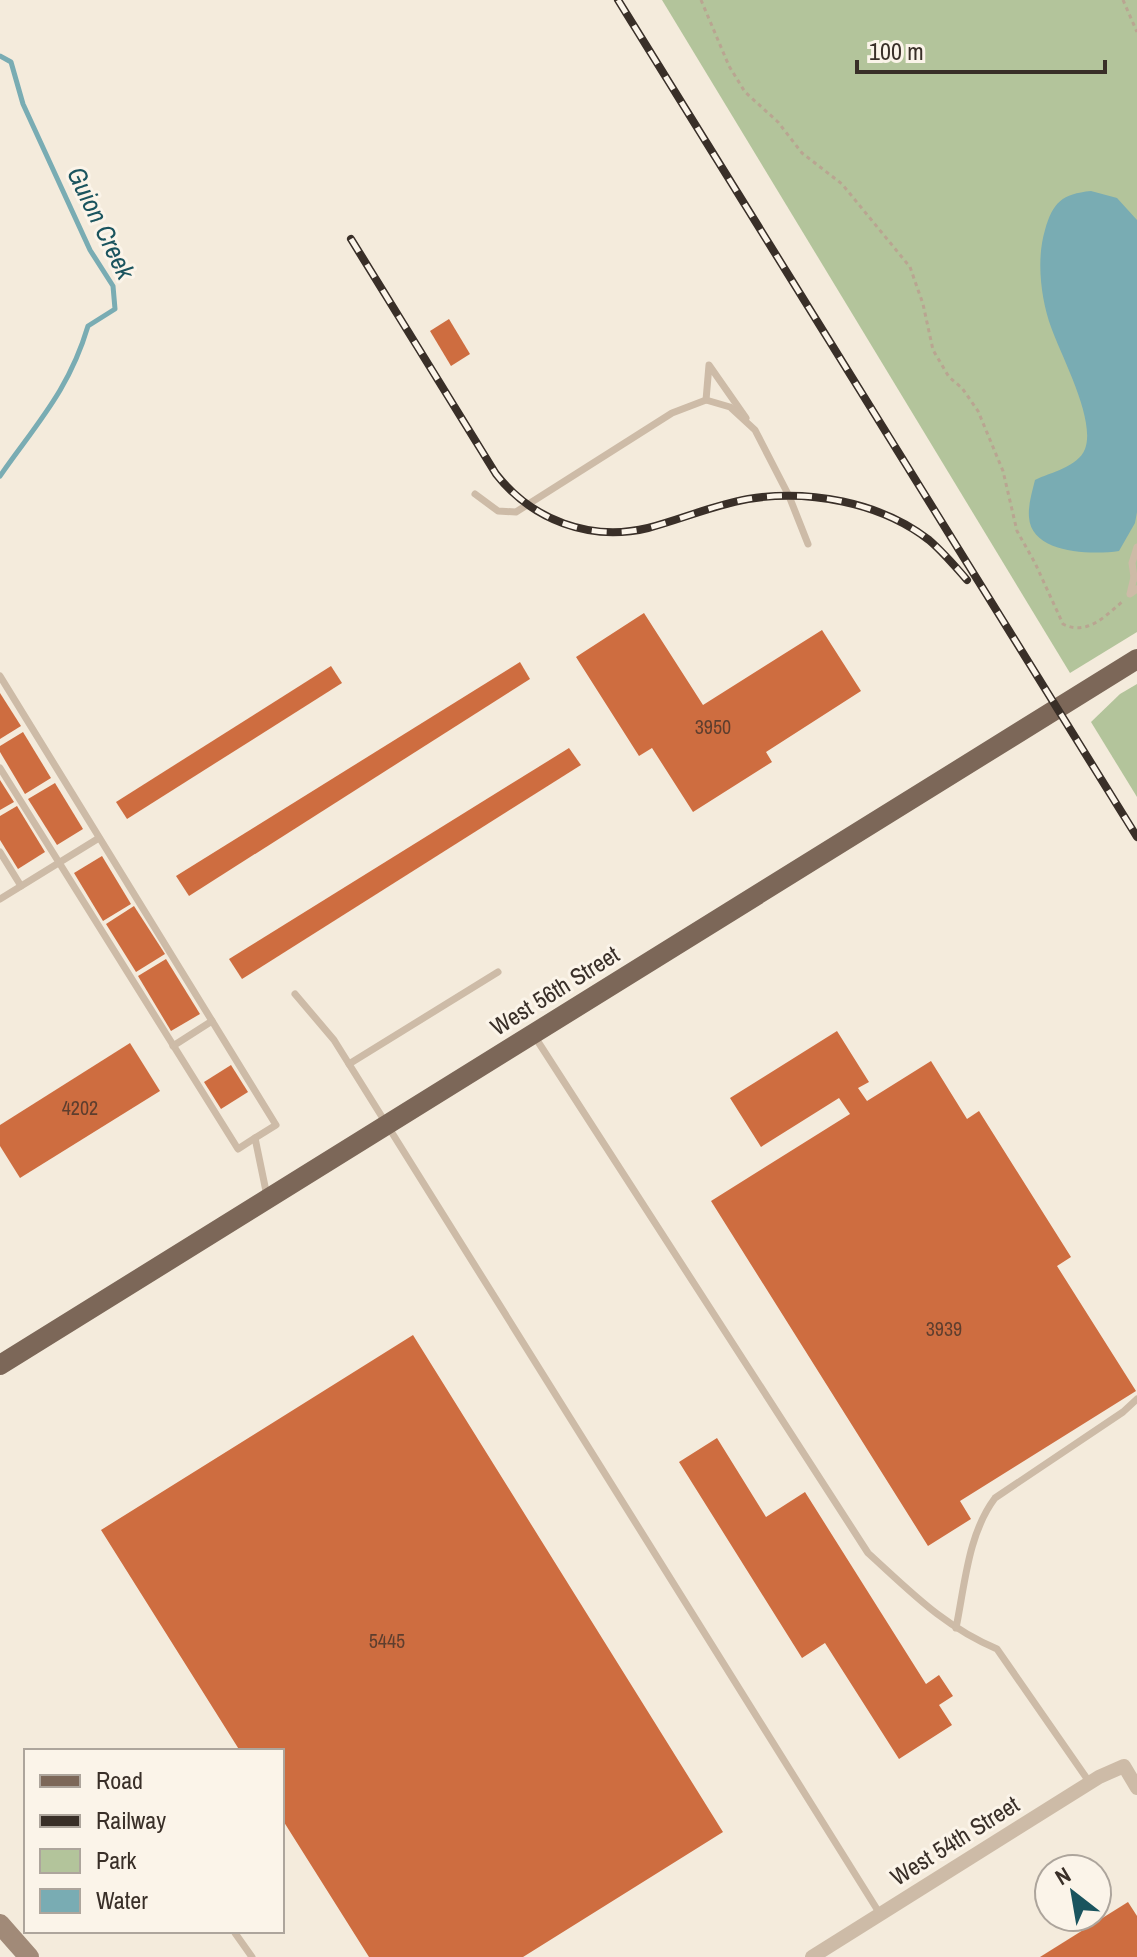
<svg xmlns="http://www.w3.org/2000/svg" width="1137" height="1957" font-family="'Archivo Narrow',sans-serif">
<style>
.green{fill:#b3c49b}
.water{fill:#79acb3}
.lines{fill:none;stroke-linecap:round;stroke-linejoin:round}
.stream{stroke:#79acb3;stroke-width:5}
.building{fill:#ce6d40}
.path{stroke:#b9a591;stroke-width:3;stroke-dasharray:4 4;stroke-linecap:butt}
.lane{stroke:#cdbba7;stroke-width:7}
.street{stroke:#cdbba7;stroke-width:14}
.secondary{stroke:#a18a78;stroke-width:20}
.primary{stroke:#7c6758;stroke-width:20}
.rail-casing{stroke:#392f28;stroke-width:8}
.rail{stroke:#fbf4e9;stroke-width:5;stroke-dasharray:15;stroke-linecap:butt}
.labels{text-anchor:middle;stroke-width:6;stroke-linejoin:round;paint-order:stroke}
.number-label{font-size:20px;fill:#5e3e2e}
.street-label{font-size:24px;fill:#392f28;stroke:#fbf4e9}
.water-label{font-size:26px;font-style:italic;fill:#1a545e;stroke:#fbf4e9}
</style>
<rect width="100%" height="100%" fill="#f4ebdc"/>
<g class="green">
<path d="M662,0H1137V632L1070,673Z"/>
<path d="M1137,684V797L1091,722L1120,694Z"/>
</g>
<path class="water" d="M1091,191L1117,198L1137,220V512L1135,523L1119,551C1092,555 1031,554 1029,517C1028,505 1032,492 1035,480C1051,472 1078,467 1085,449C1096,420 1062,358 1051,327C1041,299 1036,260 1045,230C1053,202 1062,194 1091,191Z"/>
<g class="lines">
<path class="stream" d="M0,56L11,62L23,104L90,250L113,286L115,309L88,326C69,390 37,423 0,476"/>
</g>
<g class="building">
<path d="M449,319L470,354L451,366L430,331Z"/>
<path d="M644,613L703,705L822,630L861,691L766,752L772,762L693,812L652,748L639,756L576,657Z"/>
<path d="M520,662L530,679L189,896L176,876Z"/>
<path d="M331,666L342,683L127,819L116,802Z"/>
<path d="M0,693L21,726L0,739Z"/>
<path d="M23,732L51,778L25,794L0,752V746Z"/>
<path d="M569,748L581,765L242,979L229,959Z"/>
<path d="M0,780L14,802L0,810Z"/>
<path d="M55,783L83,829L57,845L28,799Z"/>
<path d="M17,806L45,852L18,869L0,840V816Z"/>
<path d="M102,856L131,904L103,921L74,873Z"/>
<path d="M134,906L165,954L136,972L106,924Z"/>
<path d="M166,959L200,1014L171,1031L138,976Z"/>
<path d="M837,1031L869,1082L858,1088L867,1101L931,1061L967,1119L979,1111L1071,1257L1057,1266L1136,1391L960,1501L971,1519L928,1546L711,1201L850,1114L839,1098L761,1147L730,1098Z"/>
<path d="M130,1043L160,1091L20,1178L0,1146V1125Z"/>
<path d="M231,1065L248,1092L221,1109L204,1082Z"/>
<path d="M413,1335L723,1832L523,1957H369L282,1819V1751H240L101,1530Z"/>
<path d="M717,1438L766,1517L805,1492L926,1684L939,1675L953,1696L939,1705L952,1725L899,1759L825,1643L802,1658L679,1462Z"/>
<path d="M1128,1902L1137,1916V1957H1040Z"/>
</g>
<g class="lines">
<g class="path">
<path d="M701,0L729,66L745,92L778,122L802,153L842,184L910,267L923,304L933,350L949,377L962,388L978,411L1003,471L1017,531L1035,563L1063,624C1087,636 1104,617 1122,602"/>
<path d="M1123,0L1137,32"/>
</g>
<g class="lane">
<path d="M706,400L709,365L746,418"/>
<path d="M475,494L498,511L516,512L672,413L706,400L730,407L755,430L789,496L808,544"/>
<path d="M1137,547L1132,563L1134,577L1137,578"/>
<path d="M1134,577L1130,594L1137,589"/>
<path d="M0,676L276,1125L255,1138L267,1196"/>
<path d="M0,768L238,1149L255,1138"/>
<path d="M0,852L21,886"/>
<path d="M0,899L99,838"/>
<path d="M295,994L334,1040L880,1914"/>
<path d="M535,1037L868,1553C911,1592 943,1626 997,1649L1090,1783"/>
<path d="M173,1046L212,1021"/>
<path d="M349,1064L498,972"/>
<path d="M956,1628C965,1584 968,1534 995,1498L1123,1412L1137,1399"/>
<path d="M235,1933L252,1957"/>
</g>
<path class="street" d="M812,1957L1099,1777L1124,1766L1137,1788"/>
<path class="secondary" d="M0,1924L29,1957"/>
<path class="primary" d="M0,1365L1137,659"/>
<g class="rail-casing">
<g id="rail">
<path d="M618,0L1137,837"/>
<path d="M351,239L496,474C532,520 590,542 648,528C682,519 714,505 748,499C808,489 880,502 929,540C943,552 955,566 967,580"/>
</g>
</g>
<use href="#rail" class="rail"/>
</g>
<g class="labels">
<g class="number-label">
<text x="713" y="734">3950</text>
<text x="80" y="1115">4202</text>
<text x="944" y="1336">3939</text>
<text x="387" y="1648">5445</text>
</g>
<g class="street-label">
<text transform="translate(555 991) rotate(-32)" y="8">West 56th Street</text>
<text transform="translate(955 1841) rotate(-32)" y="8">West 54th Street</text>
</g>
<g class="water-label">
<text transform="translate(101 223) rotate(64)" y="9">Guion Creek</text>
</g>
</g>
<rect x="24" y="1749" width="260" height="184" fill="#fbf4e9" stroke="#ada59c" stroke-width="2"/>
<rect x="40" y="1775" width="40" height="12" fill="#7c6758" stroke="#ada59c" stroke-width="2"/>
<text x="96" y="1789" font-size="24" fill="#392f28">Road</text>
<rect x="40" y="1815" width="40" height="12" fill="#392f28" stroke="#ada59c" stroke-width="2"/>
<text x="96" y="1829" font-size="24" fill="#392f28">Railway</text>
<rect x="40" y="1849" width="40" height="24" fill="#b3c49b" stroke="#ada59c" stroke-width="2"/>
<text x="96" y="1869" font-size="24" fill="#392f28">Park</text>
<rect x="40" y="1889" width="40" height="24" fill="#79acb3" stroke="#ada59c" stroke-width="2"/>
<text x="96" y="1909" font-size="24" fill="#392f28">Water</text>
<g transform="translate(1073 1893) rotate(329)"><circle r="38" fill="#fbf4e9" stroke="#ada59c" stroke-width="2"/>
<path d="M0-6L14 30L0 20L-14 30Z" fill="#1a545e"/>
<text y="-12" font-size="22" font-weight="bold" text-anchor="middle" fill="#392f28">N</text>
</g>
<path d="M857 60v12h248v-12" fill="none" stroke="#392f28" stroke-width="4"/>
<text x="869" y="60" font-size="24" fill="#392f28" stroke="#fbf4e9" stroke-width="6" paint-order="stroke">100 m</text>
</svg>
